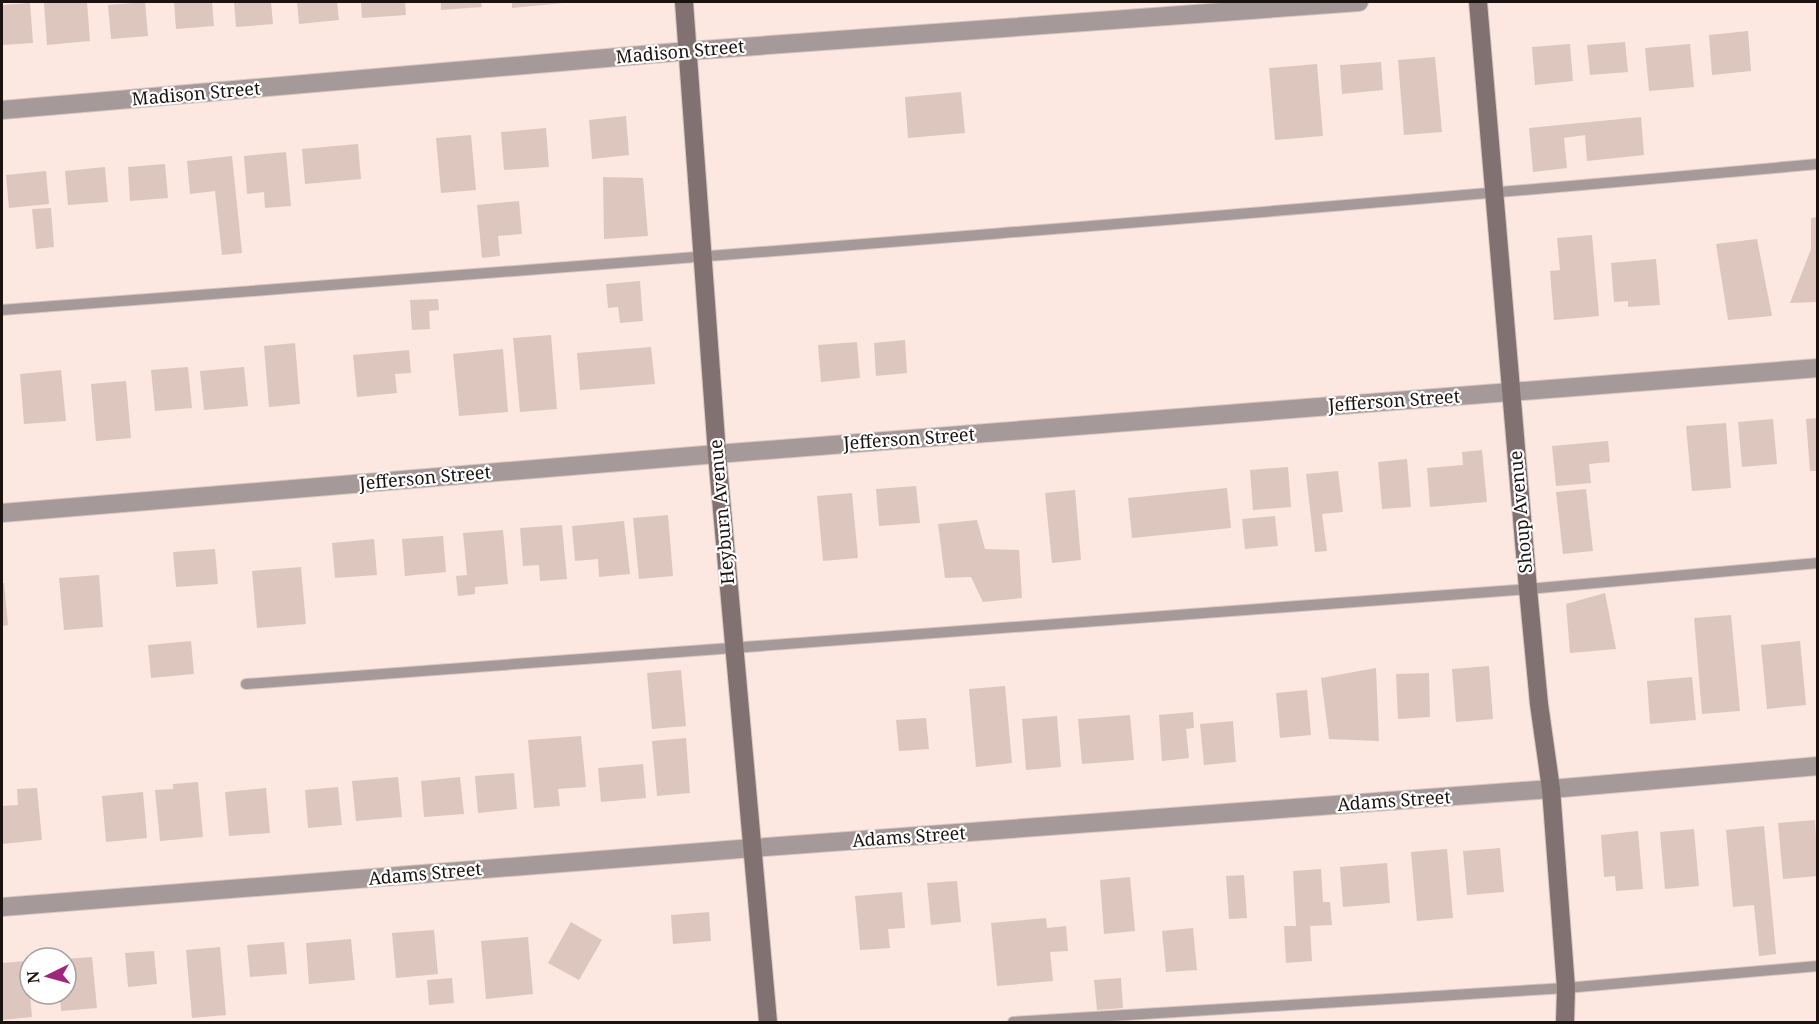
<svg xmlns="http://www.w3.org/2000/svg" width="1819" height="1024" font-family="'Noto Serif',serif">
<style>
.building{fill:#ddc6bd}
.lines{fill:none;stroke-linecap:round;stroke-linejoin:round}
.lane-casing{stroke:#d8c6c0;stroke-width:12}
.street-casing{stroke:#d8c6c0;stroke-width:20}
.secondary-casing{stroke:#d8c6c0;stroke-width:20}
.lane{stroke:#a59999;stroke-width:10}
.street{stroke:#a59999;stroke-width:18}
.secondary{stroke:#817271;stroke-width:18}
.labels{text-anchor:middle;stroke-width:4.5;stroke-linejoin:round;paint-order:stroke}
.street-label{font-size:18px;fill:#1b1310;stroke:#fff}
</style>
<rect width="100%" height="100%" fill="#fce8e1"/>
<g class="building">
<path d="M65,2H87L90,41L47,45L44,3Z"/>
<path d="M145,2L148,36L111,39L108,5Z"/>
<path d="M174,2H212L214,26L176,29Z"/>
<path d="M234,2H271L273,24L236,27Z"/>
<path d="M297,2H337L339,20L299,24Z"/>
<path d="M361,2H405L406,15L362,18Z"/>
<path d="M441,2H481L482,7L441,10Z"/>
<path d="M512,2H563V3L512,8Z"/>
<path d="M30,3L33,43L2,45V5Z"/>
<path d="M1748,31L1751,71L1712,75L1709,35Z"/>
<path d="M1625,42L1628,72L1590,75L1587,45Z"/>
<path d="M1570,44L1573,81L1535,85L1532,47Z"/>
<path d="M1690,44L1694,87L1649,91L1645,48Z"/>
<path d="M1435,57L1442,132L1404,135L1398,60Z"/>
<path d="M1381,62L1383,90L1342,94L1340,65Z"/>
<path d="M1317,64L1323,136L1275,140L1269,68Z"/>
<path d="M961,92L965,133L908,138L905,97Z"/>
<path d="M626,116L629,155L592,159L589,120Z"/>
<path d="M1641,117L1644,155L1587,161L1585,135L1564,138L1567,168L1533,172L1529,128Z"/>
<path d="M546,128L549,167L504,170L501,132Z"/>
<path d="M471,135L476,190L441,193L436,138Z"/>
<path d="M358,144L361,179L305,184L302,149Z"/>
<path d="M286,152L291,206L265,208L264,192L247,194L244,156Z"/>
<path d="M232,156L242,253L222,255L215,191L190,194L187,161Z"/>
<path d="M165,164L168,198L130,201L128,167Z"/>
<path d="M105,167L108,202L68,205L65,171Z"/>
<path d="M46,171L49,204L9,208L6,175Z"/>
<path d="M603,177L643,178L648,236L604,239Z"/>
<path d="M519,201L522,234L498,236L500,256L482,258L477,205Z"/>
<path d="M51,208L54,247L36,249L32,209Z"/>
<path d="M1818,217V302L1790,303L1811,249V218Z"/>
<path d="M1592,235L1599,316L1554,320L1550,271L1560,270L1557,238Z"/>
<path d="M1757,239L1772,316L1728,320L1716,244Z"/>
<path d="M1656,259L1660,305L1628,307V301L1614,302L1611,263Z"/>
<path d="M640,281L643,321L620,323L618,307L608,308L606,284Z"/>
<path d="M438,299L439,310L429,311L430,329L412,330L410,300Z"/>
<path d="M551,335L557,409L520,412L513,338Z"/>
<path d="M905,340L907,373L876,376L874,343Z"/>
<path d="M857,342L860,378L821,382L818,345Z"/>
<path d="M295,343L300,404L269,407L264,346Z"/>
<path d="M651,347L655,384L580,390L577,353Z"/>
<path d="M503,349L508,412L459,416L453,354Z"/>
<path d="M409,350L411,373L395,374L397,393L357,397L353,355Z"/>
<path d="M188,367L192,408L155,411L151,370Z"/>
<path d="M244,367L248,406L204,410L200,371Z"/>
<path d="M61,370L66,421L24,424L20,374Z"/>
<path d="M126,381L131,438L96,441L91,384Z"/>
<path d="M1818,418V471H1810L1806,419Z"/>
<path d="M1773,419L1777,464L1742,467L1738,422Z"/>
<path d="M1726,423L1731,488L1692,491L1686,426Z"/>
<path d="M1608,441L1610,462L1589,464L1591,483L1556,486L1552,446Z"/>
<path d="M1482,450L1487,502L1430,507L1427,468L1463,465L1462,452Z"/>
<path d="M1407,459L1411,507L1382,509L1378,462Z"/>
<path d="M1288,467L1291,507L1253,510L1250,470Z"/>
<path d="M1338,471L1343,512L1322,514L1327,551L1315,552L1306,474Z"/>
<path d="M916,486L920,523L879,526L876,489Z"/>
<path d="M1227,488L1231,528L1132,538L1128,498Z"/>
<path d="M1586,489L1593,551L1563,554L1556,492Z"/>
<path d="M1075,490L1081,560L1052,563L1045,493Z"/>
<path d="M852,493L858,558L823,561L817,496Z"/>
<path d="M668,515L673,576L639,579L633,518Z"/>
<path d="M1275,516L1278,546L1245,549L1242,519Z"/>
<path d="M977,520L985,549L1019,550L1022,598L983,602L971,577L945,578L938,524Z"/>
<path d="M624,521L630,574L599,577L598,559L575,561L572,526Z"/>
<path d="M562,525L567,579L540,581L539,565L523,566L520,528Z"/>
<path d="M503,530L508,584L475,587V594L458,596L456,576L467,575L463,533Z"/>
<path d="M443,536L446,572L405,576L402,539Z"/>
<path d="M374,539L377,575L335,578L332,543Z"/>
<path d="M215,549L218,584L176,587L173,552Z"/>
<path d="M301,567L306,624L257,628L252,571Z"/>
<path d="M99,575L103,627L64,630L59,578Z"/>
<path d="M2,583H4L8,625L2,626Z"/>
<path d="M1605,593L1616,649L1570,653L1566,604Z"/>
<path d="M1731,615L1740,711L1702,714L1694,618Z"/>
<path d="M191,641L194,674L151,678L148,645Z"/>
<path d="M1800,641L1806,705L1767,709L1761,645Z"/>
<path d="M1489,666L1493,719L1456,722L1452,669Z"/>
<path d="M1376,668L1379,741L1329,739L1321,678Z"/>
<path d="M681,670L686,726L652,729L647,673Z"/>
<path d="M1429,673L1430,717L1398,719L1396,674Z"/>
<path d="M1692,677L1696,720L1650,724L1647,681Z"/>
<path d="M1005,686L1012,763L976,767L969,689Z"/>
<path d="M1307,690L1311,735L1280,738L1276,693Z"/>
<path d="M1193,712L1194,728L1186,729L1189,758L1162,761L1159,715Z"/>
<path d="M1130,715L1134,760L1082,764L1078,719Z"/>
<path d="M1057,716L1061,767L1026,770L1022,719Z"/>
<path d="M926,718L929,749L899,751L896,720Z"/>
<path d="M1233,721L1236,762L1204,765L1200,724Z"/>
<path d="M581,736L586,787L558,789L560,806L534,808L528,740Z"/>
<path d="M686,738L690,793L657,796L652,741Z"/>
<path d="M643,764L646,798L601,802L598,768Z"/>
<path d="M514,773L517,809L478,813L475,776Z"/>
<path d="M398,777L402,817L356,821L352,781Z"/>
<path d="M460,777L464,814L424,817L421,781Z"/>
<path d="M198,782L203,837L160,841L155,790L173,789V784Z"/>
<path d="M338,787L342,825L308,828L305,790Z"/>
<path d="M37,788L42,840L2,844V806L18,805L17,789Z"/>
<path d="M266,788L270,833L229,836L225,792Z"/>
<path d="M143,792L147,838L106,842L102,796Z"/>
<path d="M1815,820L1818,876L1783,879L1778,823Z"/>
<path d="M1764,826L1776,954L1759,956L1754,905L1733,907L1726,830Z"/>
<path d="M1694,829L1699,886L1665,889L1660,832Z"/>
<path d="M1638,831L1643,889L1616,891L1615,876L1604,877L1601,835Z"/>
<path d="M1500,848L1504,892L1467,895L1463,851Z"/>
<path d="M1447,849L1453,918L1417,921L1411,852Z"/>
<path d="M1387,863L1390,903L1343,907L1340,867Z"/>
<path d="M1321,869L1323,902H1330L1332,925L1310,926L1312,961L1286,963L1284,926H1296L1293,871Z"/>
<path d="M1244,875L1247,918L1229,919L1226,876Z"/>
<path d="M1130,877L1135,931L1104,934L1100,880Z"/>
<path d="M957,881L961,922L931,925L927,883Z"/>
<path d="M902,892L905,928L888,929L890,948L860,950L855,896Z"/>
<path d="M709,912L711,941L673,944L671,915Z"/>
<path d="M1046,918L1047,928L1066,926L1068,951L1050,952L1053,981L997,986L991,923Z"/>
<path d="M571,922L602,940L579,980L548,963Z"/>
<path d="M1193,928L1197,970L1166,972L1162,931Z"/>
<path d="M434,930L438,974L396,978L392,933Z"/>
<path d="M528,937L533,994L486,999L481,941Z"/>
<path d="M351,939L355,980L309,984L306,943Z"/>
<path d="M284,942L287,974L250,977L247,945Z"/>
<path d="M220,947L226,1015L192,1018L186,950Z"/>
<path d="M154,951L157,984L128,987L125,953Z"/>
<path d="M92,957L97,1008L61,1011L60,994H66V959Z"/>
<path d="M27,961L32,1017L2,1020V963Z"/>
<path d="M452,978L454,1003L429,1005L427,980Z"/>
<path d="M1121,978L1123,1008L1097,1010L1094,980Z"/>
</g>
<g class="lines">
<g class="lane-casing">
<g id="lane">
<path d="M2,310C607,264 1213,219 1818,164"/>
<path d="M246,684L1528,589L1818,563"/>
<path d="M1013,1022L1566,988L1818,966"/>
</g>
</g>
<g class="street-casing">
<g id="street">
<path d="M2,110L688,51L1359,2"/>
<path d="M2,513L717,454L1818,368"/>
<path d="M2,907L753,848L1551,789L1818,766"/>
</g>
</g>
<g class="secondary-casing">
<g id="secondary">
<path d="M684,2L717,454L768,1022"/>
<path d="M1478,2L1528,589L1539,704L1551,789L1566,988L1565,1022"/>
</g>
</g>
<use href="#lane" class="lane"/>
<use href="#street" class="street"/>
<use href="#secondary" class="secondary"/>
</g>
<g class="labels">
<g class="street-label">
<text transform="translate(680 52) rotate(-5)" y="6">Madison Street</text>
<text transform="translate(196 94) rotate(-5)" y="6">Madison Street</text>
<text transform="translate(1394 401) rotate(-4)" y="6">Jefferson Street</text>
<text transform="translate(909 439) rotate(-4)" y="6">Jefferson Street</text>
<text transform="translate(425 478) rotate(-5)" y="6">Jefferson Street</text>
<text transform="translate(722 512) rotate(-95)" y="6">Heyburn Avenue</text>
<text transform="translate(1521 512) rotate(-95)" y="6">Shoup Avenue</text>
<text transform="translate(1394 801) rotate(-4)" y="6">Adams Street</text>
<text transform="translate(909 837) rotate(-4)" y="6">Adams Street</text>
<text transform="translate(425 874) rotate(-5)" y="6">Adams Street</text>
</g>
</g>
<rect width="1819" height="1024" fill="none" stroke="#1b1310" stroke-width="6"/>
<g transform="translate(48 976) rotate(265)"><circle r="28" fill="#ffffff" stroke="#a4a19f" stroke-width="1.5"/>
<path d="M0-4.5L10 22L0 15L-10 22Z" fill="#9f267d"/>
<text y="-9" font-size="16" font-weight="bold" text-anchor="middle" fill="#1b1310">N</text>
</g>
</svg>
